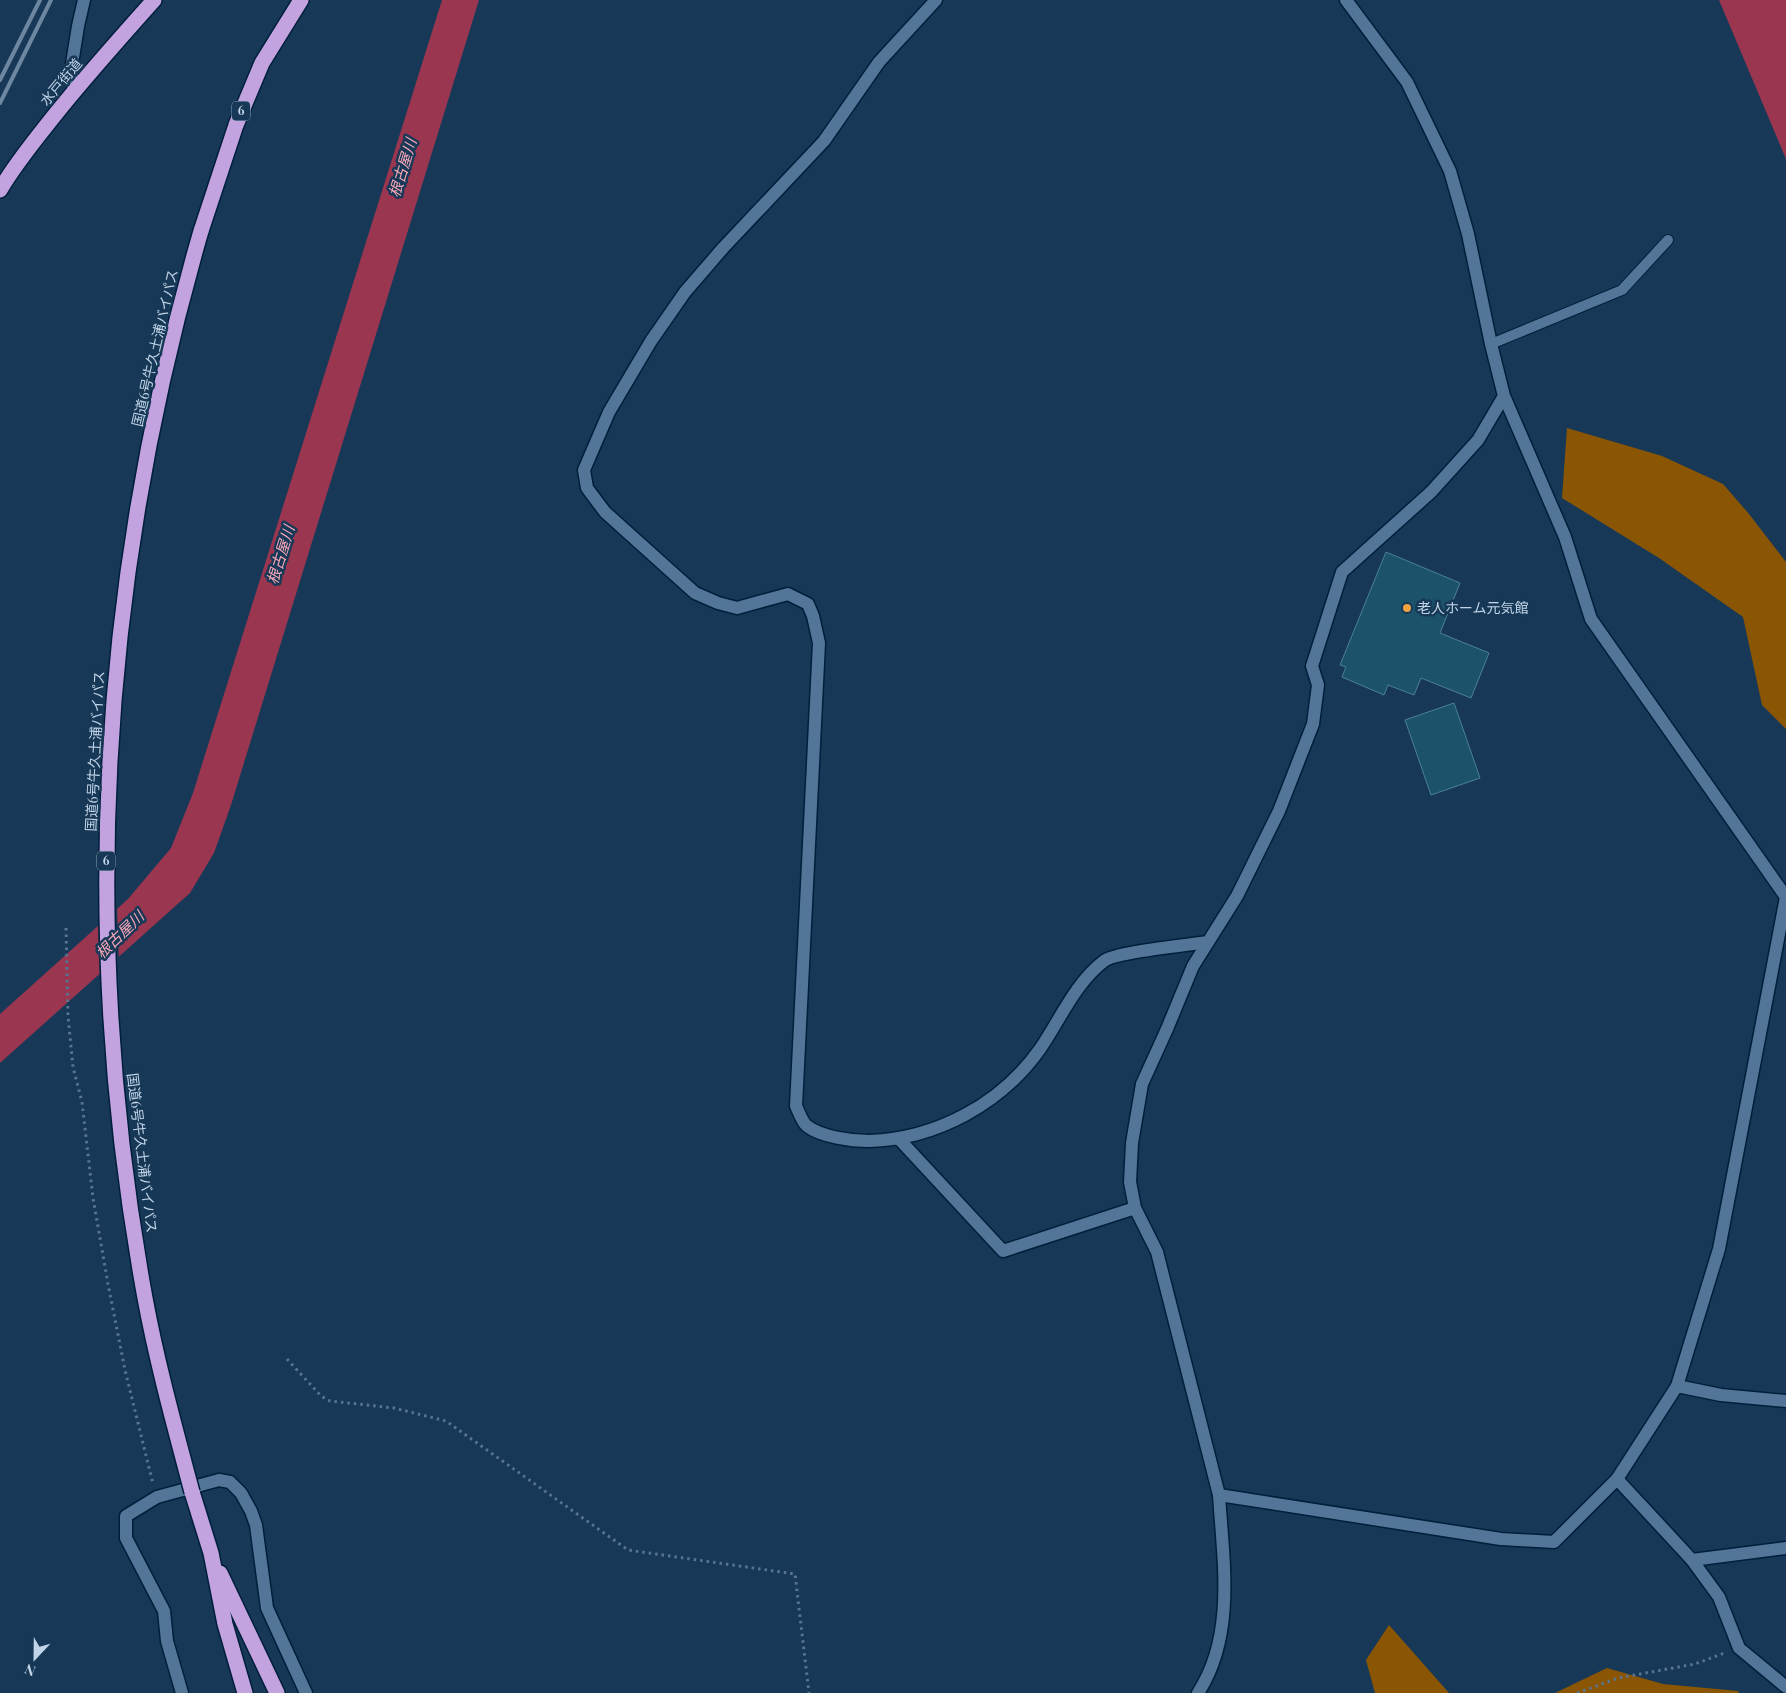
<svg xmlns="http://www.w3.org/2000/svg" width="1786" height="1693" font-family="'Playfair Display','Noto Sans JP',serif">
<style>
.forest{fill:#8a5604}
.water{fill:#9a364f}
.pier{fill:#173957}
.building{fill:#1d536a;stroke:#4b8097}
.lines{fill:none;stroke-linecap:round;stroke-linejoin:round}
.lane-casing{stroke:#001f3b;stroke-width:12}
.street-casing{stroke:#001f3b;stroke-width:15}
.secondary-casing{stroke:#001f3b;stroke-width:15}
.highway-casing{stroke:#001f3b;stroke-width:18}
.path{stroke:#58748e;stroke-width:3;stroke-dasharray:2.5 4;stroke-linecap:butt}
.lane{stroke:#537698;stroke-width:10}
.street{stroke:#537698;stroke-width:12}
.secondary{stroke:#537698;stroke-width:12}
.highway{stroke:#c3a3df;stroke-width:15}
.rail{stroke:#6d87a0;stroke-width:4}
.highway-bridge-casing{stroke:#001f3b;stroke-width:18;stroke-linecap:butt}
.highway-bridge{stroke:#c3a3df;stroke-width:15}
.poi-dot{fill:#f3a442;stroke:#173957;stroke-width:2}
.labels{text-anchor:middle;stroke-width:5;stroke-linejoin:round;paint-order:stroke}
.shield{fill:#173957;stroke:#8fa6bc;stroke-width:1}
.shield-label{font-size:12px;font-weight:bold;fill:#c2d5e8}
.street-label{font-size:14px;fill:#c2d5e8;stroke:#173957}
.poi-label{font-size:14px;fill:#c2d5e8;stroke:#173957;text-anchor:start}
.water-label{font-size:15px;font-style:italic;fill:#fba8b6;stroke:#173957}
</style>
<rect width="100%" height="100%" fill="#173957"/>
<g class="forest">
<path d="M1567,428L1662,456L1723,484L1749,514L1786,562V729L1762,705L1743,617L1659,558L1562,498Z"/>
<path d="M1389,1625L1449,1693H1375L1366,1660Z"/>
<path d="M1607,1668L1663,1684L1738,1691L1739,1693H1555Z"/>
</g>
<g class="water">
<path d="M442,0H479L231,805L214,853L190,893L0,1063V1014L128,899L171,848L193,793Z"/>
<path d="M1719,0H1786V159Z"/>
</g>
<path class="pier" d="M117,906L119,960L100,977L98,923Z"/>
<g class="building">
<path d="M1386,552L1460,583L1440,633L1489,653L1471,698L1421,678L1414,695L1388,685L1384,695L1342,677L1346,667L1340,665Z"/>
<path d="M1454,703L1480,778L1431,795L1405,720Z"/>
</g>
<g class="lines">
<g class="lane-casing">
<path id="lane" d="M1491,344L1622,290L1668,240"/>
</g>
<g class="street-casing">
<g id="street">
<path d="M936,0L879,62L824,141L723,248L685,292L651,341L609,412L584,470L587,488L605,512L695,593L718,603L737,608L788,594L808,604L813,616L819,643L796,1106C799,1112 802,1122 807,1126C821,1137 852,1141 869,1141C936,1139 1001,1104 1040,1049C1060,1020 1075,983 1104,961C1115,952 1190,945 1208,942"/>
<path d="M1346,0L1407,82L1450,171L1468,234L1491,344L1504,396L1565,537L1591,619L1786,897L1719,1249L1677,1386L1617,1479L1554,1542L1501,1539L1219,1495L1157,1252L1135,1208L1130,1182L1132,1143L1142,1084L1167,1029L1193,966L1237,896L1279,811L1313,724L1318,685L1312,666L1342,572L1431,492L1478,440L1504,396"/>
<path d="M74,92L71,70L78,26L84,0"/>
<path d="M899,1139L1003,1251L1135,1208"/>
<path d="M1677,1386L1721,1395L1786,1401"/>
<path d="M1617,1479L1692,1560L1719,1597L1739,1648L1786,1687"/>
<path d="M1692,1560L1786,1548"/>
<path d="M182,1693L167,1641L164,1611L126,1538V1516L157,1497L219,1480L230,1482L241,1493L251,1511L256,1525L267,1608L306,1693"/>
</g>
</g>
<g class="secondary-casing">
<path id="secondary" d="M1198,1693C1236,1635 1223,1560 1219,1495"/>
</g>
<g class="highway-casing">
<g id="highway">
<path d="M0,190C15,164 35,140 54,116C86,76 120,38 154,0"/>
<path d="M201,231L236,125L262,63L301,0"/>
<path d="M192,1492L211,1553L225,1624L245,1693"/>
<path d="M220,1573L277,1693"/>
</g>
</g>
<g class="path">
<path d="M66,928L68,1016L73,1067L82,1102L93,1198L108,1284L125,1370L153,1484"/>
<path d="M287,1359L321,1396L330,1401L394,1408L446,1421L628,1550L795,1574L809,1693"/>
<path d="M1577,1693L1618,1678L1695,1664L1727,1652"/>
</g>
<use href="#lane" class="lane"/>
<use href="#street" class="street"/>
<use href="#secondary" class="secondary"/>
<use href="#highway" class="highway"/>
<g class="rail">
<path d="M0,80L40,0"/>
<path d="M0,103L51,0"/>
</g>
<g class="highway-bridge-casing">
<path id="highway-bridge" d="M192,1492C175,1428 157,1363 145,1298C79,938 99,582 201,231"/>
</g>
<use href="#highway-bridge" class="highway-bridge"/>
</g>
<circle class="poi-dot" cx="1407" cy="608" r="5"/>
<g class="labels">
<g class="shield">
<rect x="232" y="101.5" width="18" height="19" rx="4"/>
<rect x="97" y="851.5" width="18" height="19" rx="4"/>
</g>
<g class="shield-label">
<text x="241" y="115">6</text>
<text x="106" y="865">6</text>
</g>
<g class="street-label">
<text transform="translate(61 82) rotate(-50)" y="5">水戸街道</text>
<text transform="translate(155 348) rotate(-77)" y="5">国道6号牛久土浦バイパス</text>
<text transform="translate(95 751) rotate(-87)" y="5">国道6号牛久土浦バイパス</text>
<text transform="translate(142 1153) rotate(83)" y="5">国道6号牛久土浦バイパス</text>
</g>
<g class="poi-label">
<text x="1417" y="613">老人ホーム元気館</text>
</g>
<g class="water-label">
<text transform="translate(403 168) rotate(-73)" y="5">根古屋川</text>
<text transform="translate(281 555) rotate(-73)" y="5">根古屋川</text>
<text transform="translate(120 935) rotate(-44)" y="5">根古屋川</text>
</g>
</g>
<g transform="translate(35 1658) rotate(202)" stroke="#173957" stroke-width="4" paint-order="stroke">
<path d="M0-4L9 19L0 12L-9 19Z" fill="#c2d5e8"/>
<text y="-8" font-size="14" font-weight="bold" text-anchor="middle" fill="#c2d5e8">N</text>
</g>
</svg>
